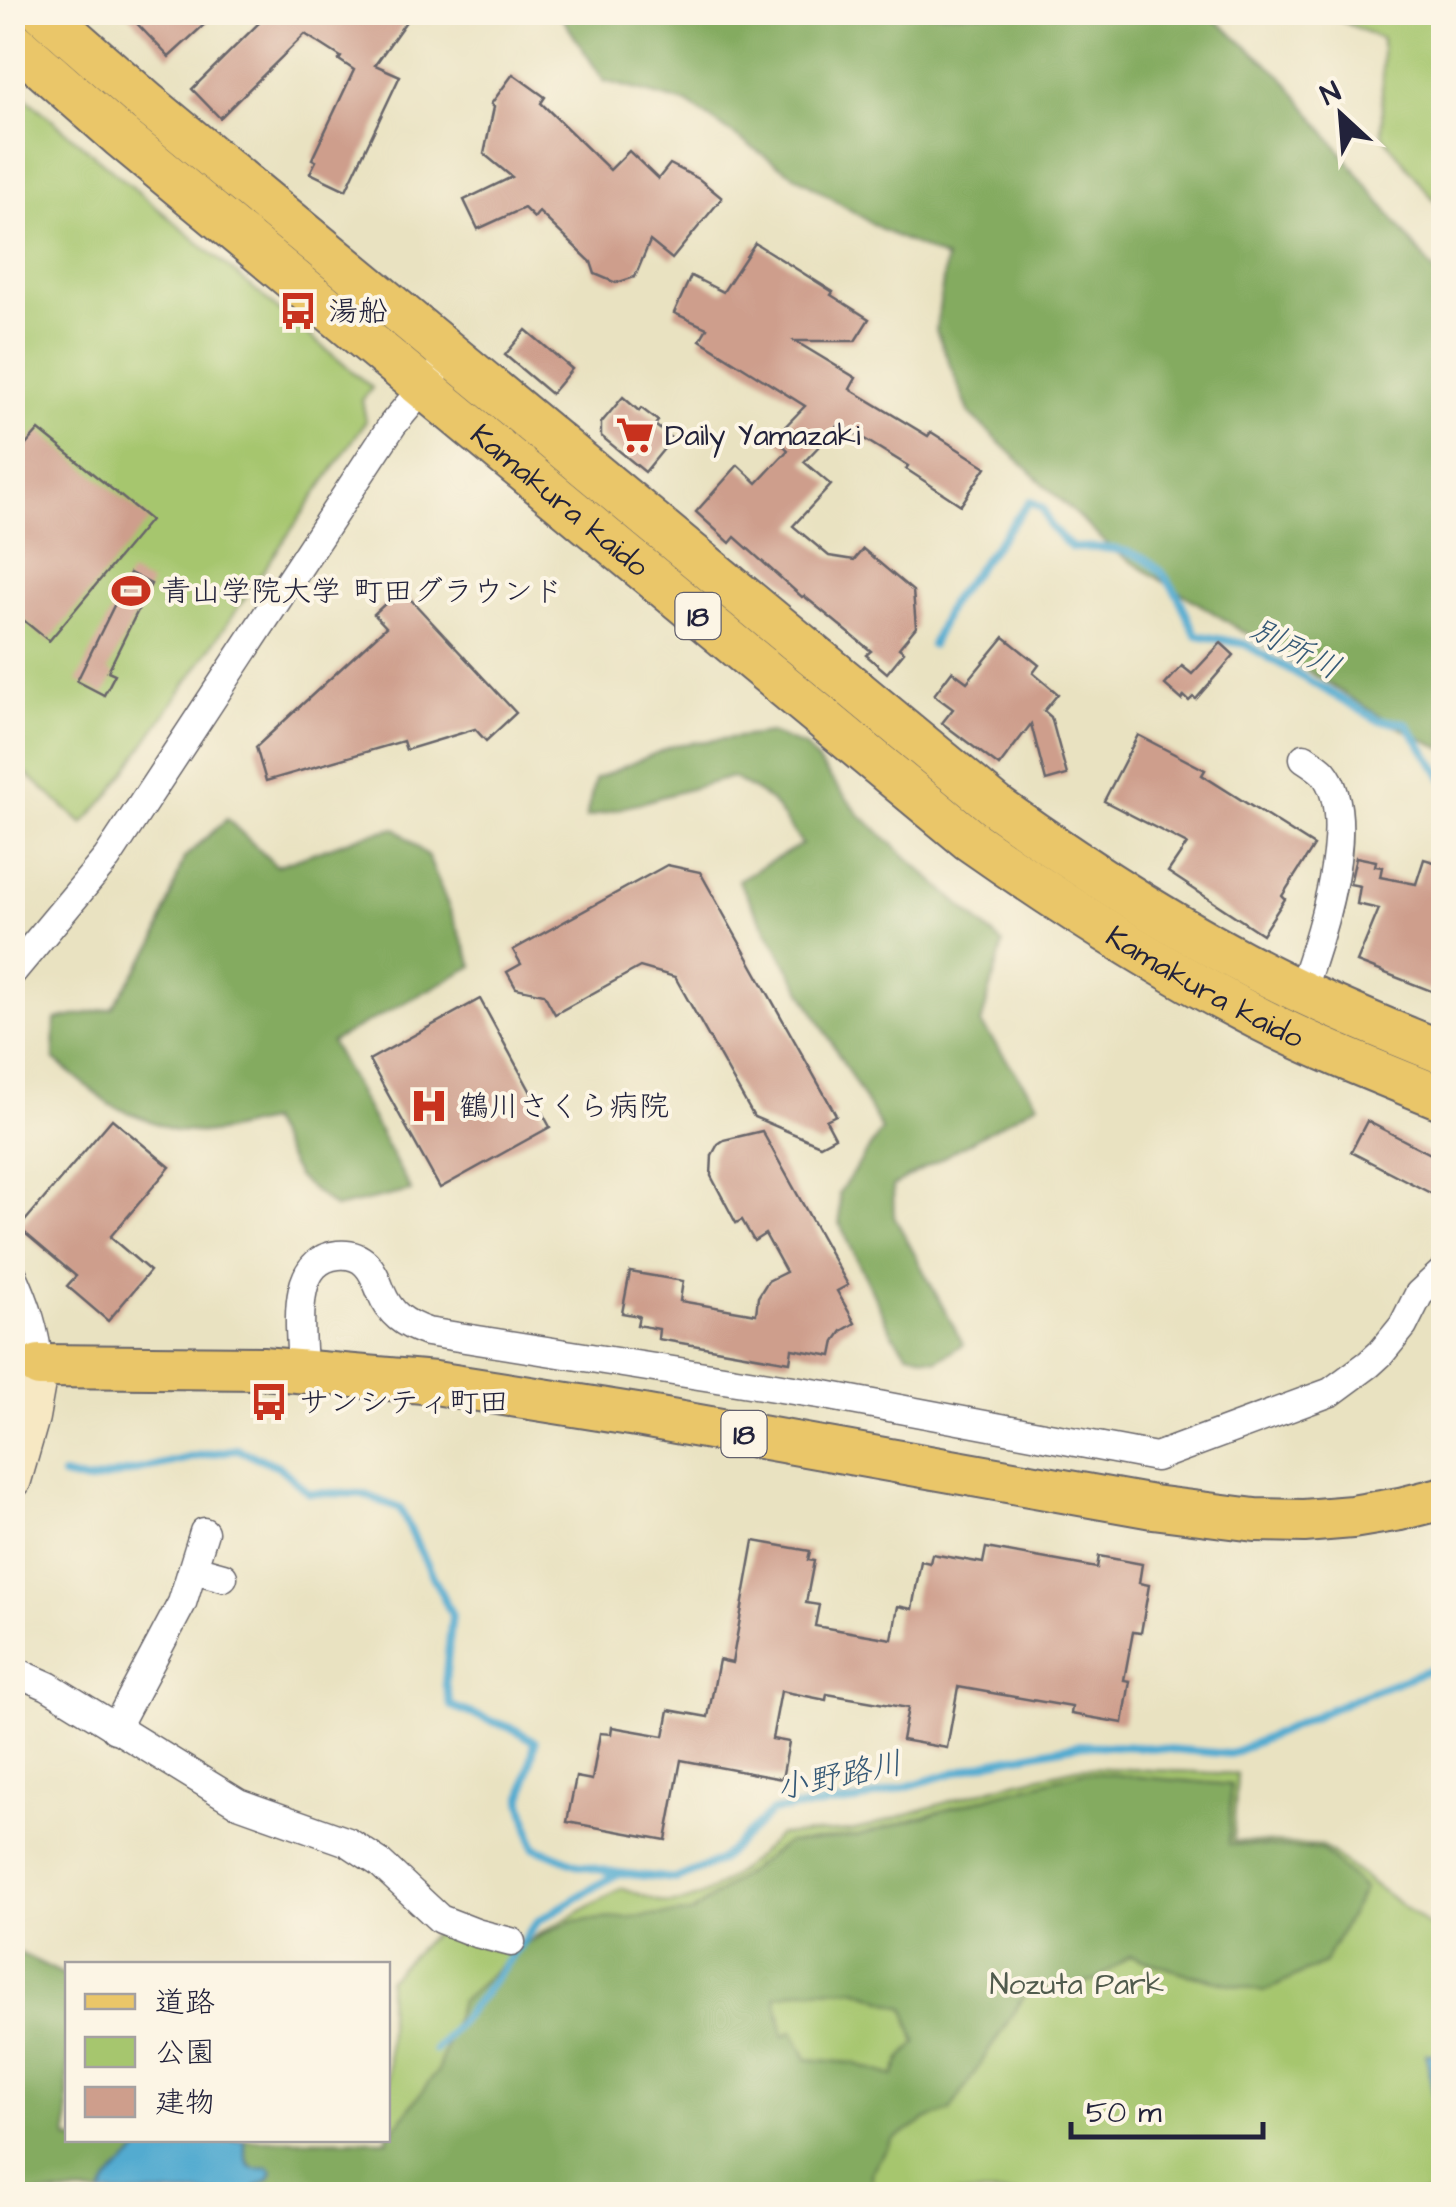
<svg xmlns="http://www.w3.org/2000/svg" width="1456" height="2207" font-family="'Architects Daughter','Klee One',sans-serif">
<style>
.green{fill:#a6c66e;stroke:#647454;stroke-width:2.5}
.forest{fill:#84ab61;stroke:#53664e;stroke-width:2.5;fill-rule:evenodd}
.water{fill:#52abd0;stroke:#3a6686;stroke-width:2.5}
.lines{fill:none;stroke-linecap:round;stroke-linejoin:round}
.stream{stroke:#52abd0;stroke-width:8}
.building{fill:#ce9e8c}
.street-casing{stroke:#68656a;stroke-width:31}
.secondary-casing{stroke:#68656a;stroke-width:41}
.primary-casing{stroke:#68656a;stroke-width:46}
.street{stroke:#fff;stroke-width:28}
.secondary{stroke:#f7e8c3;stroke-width:38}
.primary{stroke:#eac669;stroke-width:42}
.labels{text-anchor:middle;stroke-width:8;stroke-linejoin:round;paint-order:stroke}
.shield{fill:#fcf5e5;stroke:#63616e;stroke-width:2.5}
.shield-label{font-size:28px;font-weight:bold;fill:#22223b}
.poi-label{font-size:30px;fill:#22223b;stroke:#fcf5e5;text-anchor:start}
.street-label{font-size:30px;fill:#22223b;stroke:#fcf5e5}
.park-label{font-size:30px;fill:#505b4d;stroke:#fcf5e5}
.water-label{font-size:32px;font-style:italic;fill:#355977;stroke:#fcf5e5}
</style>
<rect width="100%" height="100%" fill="#fcf5e5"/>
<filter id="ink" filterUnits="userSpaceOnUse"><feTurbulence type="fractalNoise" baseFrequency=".01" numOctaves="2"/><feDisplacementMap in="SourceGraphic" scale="20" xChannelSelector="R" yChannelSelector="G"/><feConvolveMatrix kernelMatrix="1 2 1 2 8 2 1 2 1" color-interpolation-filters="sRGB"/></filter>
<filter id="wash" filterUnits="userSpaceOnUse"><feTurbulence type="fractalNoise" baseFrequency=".0048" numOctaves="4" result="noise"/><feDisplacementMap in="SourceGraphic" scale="40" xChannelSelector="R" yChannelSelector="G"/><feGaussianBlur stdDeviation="2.25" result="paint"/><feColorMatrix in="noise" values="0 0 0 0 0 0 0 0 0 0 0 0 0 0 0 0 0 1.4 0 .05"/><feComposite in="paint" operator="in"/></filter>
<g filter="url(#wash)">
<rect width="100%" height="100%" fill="#e9e2c1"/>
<g class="green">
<path d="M1324,13H1443V211L1382,135V39Z"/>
<path d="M13,87L372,388L362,400L366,421L111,793L83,824L13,762Z"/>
<path d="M1082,1767L1237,1774L1233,1841L1322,1846L1443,1936V2194H13L12,2086L68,2140H388V1979L436,1931L520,1956L534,1937L622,1888C636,1892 653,1901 667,1903C704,1906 754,1860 778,1835L853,1831L1006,1784Z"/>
</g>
<g class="forest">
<path d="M559,13H1207L1282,76L1443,283V749L1393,724L1114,551L970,414L936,330L946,259L884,231L772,161L689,104L604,81Z"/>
<path d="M770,733L806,747L859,814L1003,944L981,1024L1038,1103L893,1186L894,1216L963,1344L937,1360L908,1353L893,1335L840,1224L839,1193L882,1130L738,880L802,844L770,800L732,777L586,818L595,779L675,745Z"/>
<path d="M227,819L276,866L364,835L396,828L428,857L473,966L331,1042L411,1191L335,1208L297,1177L268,1121L214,1133L175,1131L110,1105L54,1059L55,1020L112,1008L155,943L184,858Z"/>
<path d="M1084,1772L1231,1785L1229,1844L1322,1850L1364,1889L1324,1963L1264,1992L1184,1973L1130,1956L1095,1981L1027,1992L950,2111L928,2119L893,2140L871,2172L873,2194H252L256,2185L257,2170C245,2165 246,2151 244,2140H388V2133L390,2134L437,2072L460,2002L525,1943L572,1921L691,1913L786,1843L858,1836L1002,1793ZM855,1989L905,2008L916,2043L901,2059L894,2076L853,2063L807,2059L793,2031L784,2036L776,1996L803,1990Z"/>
<path d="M13,1950L67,1976L68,2140H146C139,2155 128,2161 116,2173C110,2179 106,2187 101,2194H13Z"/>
</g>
<g class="water">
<path d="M1426,2054H1443V2194H1432L1436,2144L1434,2100Z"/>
<path d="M146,2140H244C247,2158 244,2174 268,2167L272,2171C271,2180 264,2182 256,2186L252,2194H101C105,2187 110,2179 116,2173C128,2161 139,2155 146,2140Z"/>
</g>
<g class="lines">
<g class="stream">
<path d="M932,645L950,603L1030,501L1043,509L1050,527L1072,548C1121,545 1156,552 1180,600C1186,612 1189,624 1197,635L1245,644L1378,720L1406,723L1444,779"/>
<path d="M63,1476L87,1482L193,1457L237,1449L278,1466L309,1493L363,1494L400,1509L452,1615L445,1683L451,1706L516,1730L535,1742L522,1801L534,1847L581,1866L618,1873L676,1879L719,1861L772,1811L857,1801L994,1761L1078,1745L1143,1747L1230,1754L1362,1695L1444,1664"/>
<path d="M435,2050L483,1994L538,1921L618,1873"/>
</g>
</g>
<g id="blocks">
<g class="building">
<path d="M126,12H218L169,57Z"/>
<path d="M270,12H396L407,20L375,65L400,76L346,190L310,173L316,161L312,159L354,70L339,60L341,57L305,34L220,118L192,89Z"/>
<path d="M513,74L545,97L541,103L610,170L629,151L658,179L670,164L699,179L722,198L672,259L650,241L635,277L616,283L595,274L591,262L539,212L534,218L524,208L478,229L464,200L512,177L484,154L494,107L491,104Z"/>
<path d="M755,243L833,292L831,295L869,319L855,341H795L856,378L850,389L928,436L931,432L986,467L961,505L906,469L908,466L840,424L804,462L831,485L793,526L829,556L854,560L863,549L913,591L916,627L899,648L904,652L887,673L866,655L871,651L804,596L802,597L735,537L730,543L696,512L738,465L757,483L788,450L775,437L805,406L700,340L707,328L674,313L691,276L723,292Z"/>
<path d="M526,330L572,369L551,394L505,355Z"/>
<path d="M623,397L639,411L641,408L658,421L655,425L672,439L645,472L601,436V423Z"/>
<path d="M39,430L150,520L49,641L12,611V461Z"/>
<path d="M130,573L151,584L108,671L115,674L104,695L77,681Z"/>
<path d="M401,589L516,713L486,741L475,729L406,750L403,741L266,781L256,747L386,627L374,614Z"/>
<path d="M1004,637L1039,665L1033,673L1058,694L1044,711L1051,717L1067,775L1046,781L1031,724L999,766L942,723L953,709L934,695L952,671L967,682Z"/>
<path d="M1221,643L1234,655L1196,699L1193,697L1189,701L1184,696L1182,700L1165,685L1182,666L1192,674Z"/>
<path d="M1138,735L1205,770L1202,775L1314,846L1282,896L1285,899L1262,934L1168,872L1187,844L1104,801Z"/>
<path d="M1356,857L1376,861L1375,866L1382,867L1380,877L1416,884L1424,859L1444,865V996L1357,962L1379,909L1357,904L1360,886L1350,884Z"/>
<path d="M667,865L700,872L836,1115L826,1120L835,1137L820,1145L754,1117L675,977L640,967L555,1014L544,994L516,988L507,972L521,964L513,950Z"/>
<path d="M480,999L550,1127L440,1188L369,1060Z"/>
<path d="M112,1119L170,1167L110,1237L150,1271L108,1321L67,1286L76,1276L19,1228Z"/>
<path d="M1367,1121L1444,1161V1200L1351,1152Z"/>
<path d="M762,1131L848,1285L837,1291L855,1323L842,1331L835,1341L832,1356L792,1349L790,1362L658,1339L659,1329L637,1325L639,1316L622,1313L630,1272L683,1281L680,1301L756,1314L758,1297L768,1281L786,1272L765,1234L754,1241L742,1220L736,1223L711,1176L712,1155L718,1144L724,1140Z"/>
<path d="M754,1541L810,1551L808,1560L814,1561L806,1603L819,1605L815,1626L892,1639L898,1606L912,1609L921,1561L930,1563L932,1554L983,1563L986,1548L1097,1568L1099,1556L1142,1564L1139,1583L1149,1585L1141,1633L1133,1632L1124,1680L1130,1681L1123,1723L1071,1714L1072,1707L958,1687L947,1748L902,1740L908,1708L827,1694L826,1700L781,1691L772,1739L789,1742L782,1779L681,1760L666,1840L567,1822L576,1777L592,1780L600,1733L611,1734L612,1727L664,1736L669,1710L708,1717L719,1660L732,1663Z"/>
</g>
</g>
</g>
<g filter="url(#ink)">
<use href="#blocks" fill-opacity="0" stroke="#68656a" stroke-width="2.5"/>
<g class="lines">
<g class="street-casing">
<g id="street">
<path d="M12,972L107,858L393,424L434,375"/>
<path d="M1301,991C1319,941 1361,817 1323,772C1318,767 1310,762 1304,758"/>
<path d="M12,1273C27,1306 35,1330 39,1366"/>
<path d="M302,1371C302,1336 287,1260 338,1255C349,1254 358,1256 366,1264C374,1272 377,1282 381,1292C390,1314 404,1324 427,1332L825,1395L1156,1457L1331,1392L1369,1364L1381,1353L1403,1326L1419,1294L1444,1271"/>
<path d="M194,1569L223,1577"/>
<path d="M12,1670L48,1686L238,1803L348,1842L380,1863L440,1919L476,1933L511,1942"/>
<path d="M115,1729L182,1603L204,1532"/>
</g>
</g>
<g class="secondary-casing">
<path id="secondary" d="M12,1366H39L30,1417L12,1480"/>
</g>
<g class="primary-casing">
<g id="primary">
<path d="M43,12L148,104L997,807C1088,872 1183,934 1283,983C1335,1009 1389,1031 1444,1053"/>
<path id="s1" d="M12,41L120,136L970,840C1064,906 1160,968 1262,1020C1321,1050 1383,1074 1444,1099"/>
<path d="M39,1366L262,1368L435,1383L637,1415L1153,1507L1255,1520L1304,1521L1352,1517L1400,1509L1444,1498"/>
</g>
</g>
<use href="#street" class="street"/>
<use href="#secondary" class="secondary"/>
<use href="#primary" class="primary"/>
</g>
</g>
<defs>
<g id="bus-bare" transform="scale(3)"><path d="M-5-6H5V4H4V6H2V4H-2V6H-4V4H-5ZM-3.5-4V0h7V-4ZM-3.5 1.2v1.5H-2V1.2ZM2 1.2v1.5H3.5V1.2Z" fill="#c8321e" stroke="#fcf5e5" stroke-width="2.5" paint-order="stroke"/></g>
<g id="supermarket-bare" transform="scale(3)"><path d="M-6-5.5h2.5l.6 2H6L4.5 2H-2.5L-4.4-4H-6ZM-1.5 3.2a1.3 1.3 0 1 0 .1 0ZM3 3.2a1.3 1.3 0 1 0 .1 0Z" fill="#c8321e" stroke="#fcf5e5" stroke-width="2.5" paint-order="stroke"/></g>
<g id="stadium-bare" transform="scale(3)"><path d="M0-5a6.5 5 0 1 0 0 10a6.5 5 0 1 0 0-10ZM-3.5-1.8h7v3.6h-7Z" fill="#c8321e" stroke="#fcf5e5" stroke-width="2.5" paint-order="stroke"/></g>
<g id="hospital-bare" transform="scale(3)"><path d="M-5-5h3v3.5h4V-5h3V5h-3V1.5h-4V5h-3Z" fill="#c8321e" stroke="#fcf5e5" stroke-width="2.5" paint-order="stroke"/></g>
</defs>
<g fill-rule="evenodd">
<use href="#bus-bare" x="298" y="311"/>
<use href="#supermarket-bare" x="635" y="435"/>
<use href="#stadium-bare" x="131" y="591"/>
<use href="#hospital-bare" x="429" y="1106"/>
<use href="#bus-bare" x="269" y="1402"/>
</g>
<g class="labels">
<g class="shield">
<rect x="675.5" y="593" width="45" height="46" rx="8"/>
<rect x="721.5" y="1411" width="45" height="46" rx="8"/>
</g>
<g class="shield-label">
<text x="698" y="626">18</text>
<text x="744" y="1444">18</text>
</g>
<g class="poi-label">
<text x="328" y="321">湯船</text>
<text x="665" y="445">Daily Yamazaki</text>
<text x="161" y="601">青山学院大学 町田グラウンド</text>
<text x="459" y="1116">鶴川さくら病院</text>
<text x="299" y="1412">サンシティ町田</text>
</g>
<g class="street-label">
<text dy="10" stroke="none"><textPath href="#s1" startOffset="715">Kamakura kaido</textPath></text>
<text dy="10" stroke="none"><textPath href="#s1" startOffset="1525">Kamakura kaido</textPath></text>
</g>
<g class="park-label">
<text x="1077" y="1994">Nozuta Park</text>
</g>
<g class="water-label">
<text transform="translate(1296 648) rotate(27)" y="11">別所川</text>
<text transform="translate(839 1775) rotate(-12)" y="11">小野路川</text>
</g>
</g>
<rect width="1456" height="2207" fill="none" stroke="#fcf5e5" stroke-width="50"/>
<rect x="65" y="1962" width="325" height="180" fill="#fcf5e5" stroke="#a5a1a1" stroke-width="2.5"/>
<rect x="85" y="1994" width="50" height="15" fill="#eac669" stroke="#a5a1a1" stroke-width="2.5"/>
<text x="155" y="2012" font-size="30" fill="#22223b">道路</text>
<rect x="85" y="2037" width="50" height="30" fill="#a6c66e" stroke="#a5a1a1" stroke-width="2.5"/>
<text x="155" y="2062" font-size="30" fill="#22223b">公園</text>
<rect x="85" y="2087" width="50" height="30" fill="#ce9e8c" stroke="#a5a1a1" stroke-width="2.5"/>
<text x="155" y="2112" font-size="30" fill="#22223b">建物</text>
<g transform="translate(1341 115) rotate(334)" stroke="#fcf5e5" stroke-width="8" paint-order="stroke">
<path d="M0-8L18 38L0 25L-18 38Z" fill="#22223b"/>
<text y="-15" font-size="28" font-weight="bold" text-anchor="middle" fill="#22223b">N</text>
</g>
<path d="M1071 2122v15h192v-15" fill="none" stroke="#22223b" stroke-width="5"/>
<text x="1086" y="2122" font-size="30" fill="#22223b" stroke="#fcf5e5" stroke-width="8" paint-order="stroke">50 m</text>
</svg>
